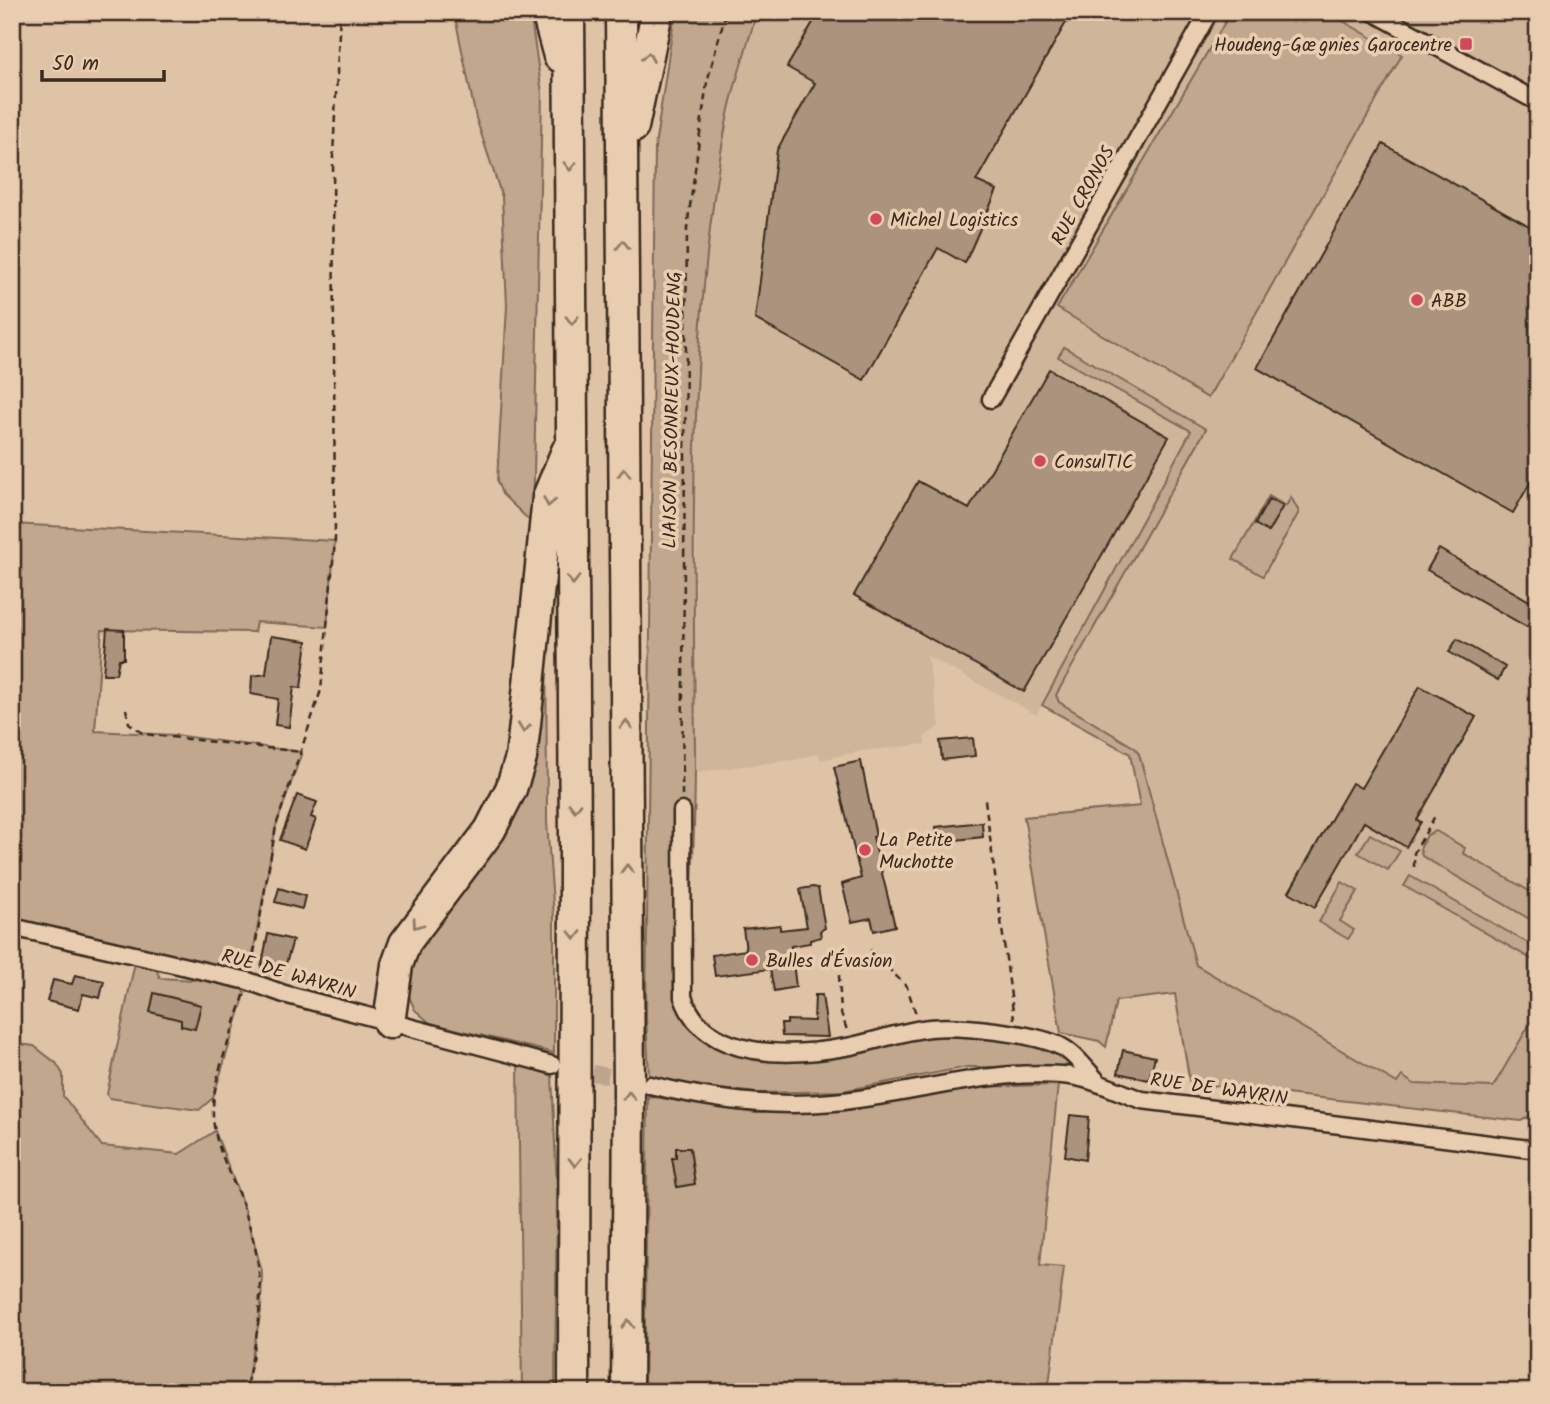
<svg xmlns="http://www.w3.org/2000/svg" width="1550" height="1404" font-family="Kalam,sans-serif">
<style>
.built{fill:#cfb59a}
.green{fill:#c0a78e;stroke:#7e6856;stroke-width:2}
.building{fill:#ab937d;stroke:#3b2a1e;stroke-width:2}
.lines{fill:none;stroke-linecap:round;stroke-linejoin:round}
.minor-tunnel{stroke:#bda48c;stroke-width:16;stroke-dasharray:16 8;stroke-linecap:butt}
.minor-casing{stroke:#3b2a1e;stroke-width:21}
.motorway-casing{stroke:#3b2a1e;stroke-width:35}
.path{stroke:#3b2a1e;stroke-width:2.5;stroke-dasharray:7 5;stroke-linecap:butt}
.minor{stroke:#e9cdb0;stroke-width:16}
.motorway{stroke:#e9cdb0;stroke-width:30}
.oneway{stroke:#927c67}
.poi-dot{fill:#d1495b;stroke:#e9cdb0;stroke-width:2.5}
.labels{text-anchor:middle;stroke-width:7;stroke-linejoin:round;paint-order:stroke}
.poi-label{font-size:19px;fill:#3b2a1e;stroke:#e9cdb0;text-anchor:start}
.street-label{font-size:19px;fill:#3b2a1e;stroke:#e9cdb0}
</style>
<rect width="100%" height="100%" fill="#dec3a7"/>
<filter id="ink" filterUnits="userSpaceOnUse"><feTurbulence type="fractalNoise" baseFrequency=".0143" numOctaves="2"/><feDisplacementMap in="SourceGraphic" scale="14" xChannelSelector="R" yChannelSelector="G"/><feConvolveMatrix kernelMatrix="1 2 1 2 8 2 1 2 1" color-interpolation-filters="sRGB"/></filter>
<g filter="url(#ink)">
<path class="built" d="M757,12H1538V1112L1521,1121L1188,1082L1175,994L1130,753L1042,705L1037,715L927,656L940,726L924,737L925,744L861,751L821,760L818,753L800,759L695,772L696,389L712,203L727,116Z"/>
<g class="green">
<path d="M454,12H530L542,93L533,524L502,494L497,481L507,306L502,197L476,118Z"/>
<path d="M675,12H757C747,47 734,83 727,119C686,330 694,547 695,761C695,849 689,936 689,1024C705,1041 722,1051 745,1054C763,1056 785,1050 804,1048C874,1040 1014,1016 1072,1063L1066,1067H967L842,1091L757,1093L692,1086L649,1075L646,1017L655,147Z"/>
<path d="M1231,12H1327L1402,55L1208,398L1057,308Z"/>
<path d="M1064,347L1206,429L1056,695L1059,702L1135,748L1139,754L1196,965L1397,1083L1402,1076L1414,1084L1493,1087L1538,1010V1112L1521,1121L1190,1083L1175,994L1116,1001L1106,1047L1099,1041L1061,1033L1024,817L1140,806L1130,754L1042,705L1191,431L1058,357Z"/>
<path d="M1269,496L1286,506L1291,497L1299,512L1263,576L1233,559Z"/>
<path d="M12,524L335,541L327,627L256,622L254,632L102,630L95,731L175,735L302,752L276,826L248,981L12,927Z"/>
<path d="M546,605L547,822L554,917V1053L430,1023L415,1010L403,983L404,957L486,846Z"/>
<path d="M1436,831L1465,848L1463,853L1538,896V924L1422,856L1420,849L1427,835Z"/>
<path d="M1370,834L1400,851L1388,870L1358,853Z"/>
<path d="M1410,876L1538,949V963L1404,886Z"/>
<path d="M1342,882L1358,891L1340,921L1354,930L1348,939L1319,922Z"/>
<path d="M135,962L154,964L160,978L195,980L200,975L239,983L245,994L213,1098L199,1110L109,1098L107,1094Z"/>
<path d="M12,1043L34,1046L56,1063L63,1074V1096L102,1146L179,1154L215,1131L245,1210L262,1271L261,1311L245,1392H12Z"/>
<path d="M518,1062L552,1075L557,1189L555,1392H522Z"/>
<path d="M1058,1085L1040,1265L1064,1267L1048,1392H644L648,1096L755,1113L840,1111L965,1087Z"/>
</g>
<g class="building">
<path d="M819,12H1072L976,181L997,190L965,263L938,248L864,380L755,319L777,150L815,83L787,67Z"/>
<path d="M1383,144L1538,231V469L1513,513L1257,368Z"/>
<path d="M1049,369L1169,437L1024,692L854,595L918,481L969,509Z"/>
<path d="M1269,499L1283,506L1268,532L1255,524Z"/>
<path d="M1439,549L1538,606L1527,627L1427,570Z"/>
<path d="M107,629L124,630V659H119L116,674H103Z"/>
<path d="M271,636L307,641L301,688L294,687L289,727L275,725L278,699L251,694L252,676L266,674Z"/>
<path d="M1457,639L1505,667L1498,680L1449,652Z"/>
<path d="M1420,686L1476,717L1417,820L1421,822L1406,847L1364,822L1315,907L1289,892L1352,783L1361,788Z"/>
<path d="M973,738L975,756L942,760L940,741Z"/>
<path d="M861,761L876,836L873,837L895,926L874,931L871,918L852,922L842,884L861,878L834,767Z"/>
<path d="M297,795L317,802L311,817L316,819L305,849L280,840Z"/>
<path d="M982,822L983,837L937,842L936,827Z"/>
<path d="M813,887L818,888L825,928L820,931L821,937L810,940V943L791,946L796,987L774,991L770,969L715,976L712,955L746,950L743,929L780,925V930L807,927L800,889Z"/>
<path d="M279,888L305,896L302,909L275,902Z"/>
<path d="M268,934L293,940L282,977L264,973L261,968Z"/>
<path d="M75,975L104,981L100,998L83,994L79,1009L47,1001L53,980L72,984Z"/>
<path d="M154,993L201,1005L195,1029L181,1026V1020L150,1012Z"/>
<path d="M815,995H822L828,1037L782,1036L781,1024H787V1020L814,1021Z"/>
<path d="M1123,1050L1155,1057L1149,1080L1118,1073Z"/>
<path d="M1070,1115L1089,1117L1085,1160L1065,1156Z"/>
<path d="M676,1148H690L695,1184L677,1187L672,1158H676Z"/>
</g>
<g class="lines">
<path class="minor-tunnel" d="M569,1068L632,1081"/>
<g class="minor-casing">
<g id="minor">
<path d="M1373,12L1538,102"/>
<path d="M991,399L1209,12"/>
<path d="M682,811L683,997C704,1061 791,1057 846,1047C874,1042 902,1031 930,1028C960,1025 1035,1033 1062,1047C1075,1054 1086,1069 1096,1080"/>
<path d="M12,927L248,981L284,994L552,1065"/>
<path d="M650,1085C714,1100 768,1108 834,1102C910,1095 985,1069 1062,1075C1091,1077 1115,1091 1142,1100L1538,1150"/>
</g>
</g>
<g class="motorway-casing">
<g id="motorway">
<path d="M547,12L559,56"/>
<path d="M569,12L575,842L574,1392"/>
<path d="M621,12L629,1091L627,1392"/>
<path d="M633,127L657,12"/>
<path d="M389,1023L397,965L405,943L490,830L511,789L521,758L525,724L548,497L567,451"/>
</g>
</g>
<g class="path">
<path d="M126,709L129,723L144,734L302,752"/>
<path d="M682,796L687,228L707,82L726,12"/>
<path d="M985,800L1014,1019"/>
<path d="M1414,867V853L1435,816"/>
<path d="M870,950L907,987L916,1014"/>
<path d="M252,965L276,826L321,690L335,541L333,156L340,12"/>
<path d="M839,975L841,1013L847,1030"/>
<path d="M244,995C234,1030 212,1077 213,1113C213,1147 234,1178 244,1209C269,1280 261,1321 245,1392"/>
</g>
<use href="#minor" class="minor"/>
<use href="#motorway" class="motorway"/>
</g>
<defs><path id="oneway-chevron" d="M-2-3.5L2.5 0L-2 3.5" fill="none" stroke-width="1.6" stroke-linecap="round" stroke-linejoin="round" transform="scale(1.75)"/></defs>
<g class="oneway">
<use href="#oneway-chevron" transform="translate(648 57) rotate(-80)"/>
<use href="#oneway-chevron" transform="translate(570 166) rotate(90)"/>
<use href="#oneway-chevron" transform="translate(623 245) rotate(-90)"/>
<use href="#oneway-chevron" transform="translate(572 320) rotate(90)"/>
<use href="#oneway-chevron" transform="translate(624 473) rotate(-90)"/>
<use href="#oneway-chevron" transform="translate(549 502) rotate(101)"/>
<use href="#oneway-chevron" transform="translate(573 580) rotate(90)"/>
<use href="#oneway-chevron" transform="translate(626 725) rotate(-90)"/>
<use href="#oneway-chevron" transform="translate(524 728) rotate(97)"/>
<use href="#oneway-chevron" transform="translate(575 807) rotate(90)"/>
<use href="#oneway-chevron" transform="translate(627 869) rotate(-91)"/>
<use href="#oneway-chevron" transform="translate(417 924) rotate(126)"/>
<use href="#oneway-chevron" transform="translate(575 935) rotate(90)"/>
<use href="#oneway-chevron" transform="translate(629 1096) rotate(-90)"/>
<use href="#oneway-chevron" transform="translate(575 1162) rotate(90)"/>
<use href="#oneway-chevron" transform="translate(628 1324) rotate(-90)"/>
</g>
</g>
<g class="poi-dot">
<rect x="1459" y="37" width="14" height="14" rx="3.5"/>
<circle cx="876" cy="219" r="7"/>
<circle cx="1417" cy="300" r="7"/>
<circle cx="1040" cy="461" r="7"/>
<circle cx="865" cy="850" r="7"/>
<circle cx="752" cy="960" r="7"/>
</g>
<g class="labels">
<g class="poi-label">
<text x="1452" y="51" text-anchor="end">Houdeng-Gœgnies Garocentre</text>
<text x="890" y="226">Michel Logistics</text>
<text x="1431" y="307">ABB</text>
<text x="1054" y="468">ConsulTIC</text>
<text x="879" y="846">La Petite<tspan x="879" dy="22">Muchotte</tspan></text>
<text x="766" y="967">Bulles d'Évasion</text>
</g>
<g class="street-label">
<text transform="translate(1082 195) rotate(-61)" y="7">RUE CRONOS</text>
<text transform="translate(671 410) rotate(-89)" y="7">LIAISON BESONRIEUX-HOUDENG</text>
<text transform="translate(289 973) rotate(16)" y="7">RUE DE WAVRIN</text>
<text transform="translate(1219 1088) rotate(8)" y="7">RUE DE WAVRIN</text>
</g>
</g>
<rect width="1550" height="1404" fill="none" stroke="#e9cdb0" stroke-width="42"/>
<rect x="21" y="21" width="1508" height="1362" fill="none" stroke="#3b2a1e" stroke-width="2.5" filter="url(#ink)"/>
<path d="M42 70v10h122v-10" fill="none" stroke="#3b2a1e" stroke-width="3.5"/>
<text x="52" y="70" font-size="21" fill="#3b2a1e" stroke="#e9cdb0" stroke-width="5" paint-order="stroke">50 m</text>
</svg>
